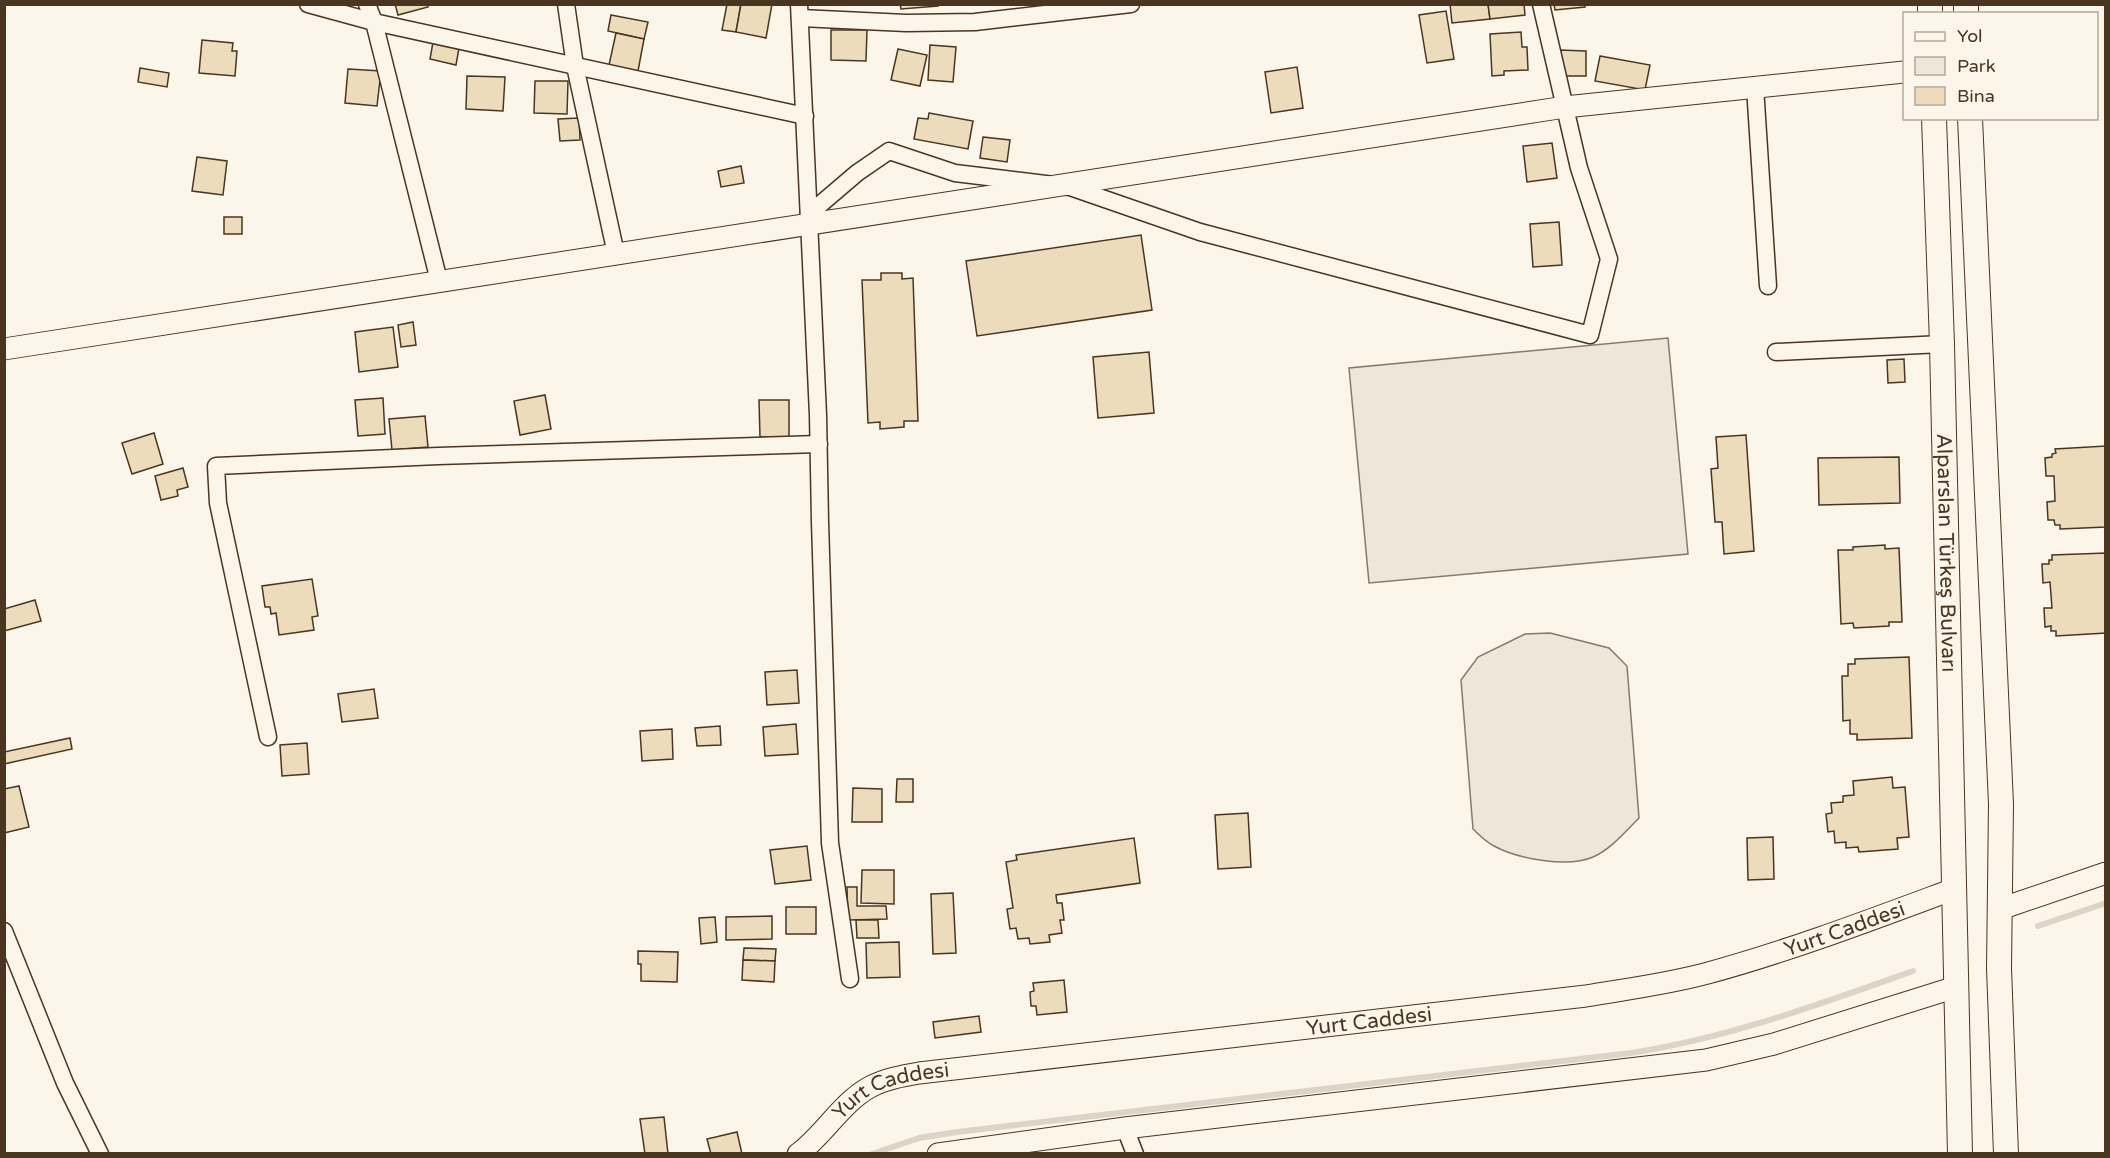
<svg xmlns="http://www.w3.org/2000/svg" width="2110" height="1158" font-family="'Varela Round',sans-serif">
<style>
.green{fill:#ede6d9;stroke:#887966;stroke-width:1.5}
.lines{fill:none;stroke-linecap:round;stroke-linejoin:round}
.stream{stroke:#dcd4c6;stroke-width:6}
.building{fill:#ecdcbc;stroke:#4a3520;stroke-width:1.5}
.minor-casing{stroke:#4a3520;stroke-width:19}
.tertiary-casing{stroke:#4a3520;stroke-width:23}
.secondary-casing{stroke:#4a3520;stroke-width:26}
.minor{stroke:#fbf6e9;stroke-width:16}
.tertiary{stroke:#fbf6e9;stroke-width:21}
.secondary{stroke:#fbf6e9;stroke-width:24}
.labels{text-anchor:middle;stroke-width:4.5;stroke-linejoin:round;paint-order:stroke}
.street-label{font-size:21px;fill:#4a3520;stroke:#fbf6e9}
</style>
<rect width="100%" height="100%" fill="#fbf6e9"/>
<g class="green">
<path d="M1668,338L1688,554L1369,583L1349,368Z"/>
<path d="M1550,633L1609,648L1627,666L1639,818C1625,832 1611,849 1593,857C1568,868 1518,859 1494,846C1486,842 1479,835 1473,829L1461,680L1478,657L1525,634Z"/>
</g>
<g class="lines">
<g class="stream">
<path d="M2038,926L2106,903"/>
<path d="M872,1154L919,1138L957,1132L1631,1053C1728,1038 1820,1004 1913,971"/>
</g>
</g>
<g class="building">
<path d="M395,4H428V7L398,15Z"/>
<path d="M727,4H741L736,32L722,30Z"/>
<path d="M741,4H772L766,38L736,32Z"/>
<path d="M900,4H938V6L901,9Z"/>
<path d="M1450,4H1488L1490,19L1452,23Z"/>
<path d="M1488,4H1524L1525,15L1490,19Z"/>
<path d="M1554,4H1585V7L1555,10Z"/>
<path d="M1446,11L1454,59L1427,63L1419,15Z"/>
<path d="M611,15L648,22L644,39L608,31Z"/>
<path d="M831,30H867L866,61L831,60Z"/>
<path d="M1521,32L1522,47H1527L1528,70L1504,71V75L1492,76L1490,34Z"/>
<path d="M616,33L644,39L638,71L609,65Z"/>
<path d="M202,40L233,43L232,51H237L235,76L199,73Z"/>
<path d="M433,42L459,48L456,65L430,59Z"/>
<path d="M930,45L956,47L953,82L928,80Z"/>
<path d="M898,49L927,55L920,86L891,80Z"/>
<path d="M1559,50L1586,51V76H1559Z"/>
<path d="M1600,56L1650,65L1645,90L1595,81Z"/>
<path d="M1297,67L1303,108L1271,113L1265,72Z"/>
<path d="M140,68L169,73L167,87L138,82Z"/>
<path d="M348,69L381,71L377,106L345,103Z"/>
<path d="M467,76L505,77L503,111L466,109Z"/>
<path d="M535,81H568L567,114L534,113Z"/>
<path d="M929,113L973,121L968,149L914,139L918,118L928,119Z"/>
<path d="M579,118L580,140L560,141L558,119Z"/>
<path d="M983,137L1010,140L1007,162L980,158Z"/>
<path d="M1552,143L1557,178L1527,182L1523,146Z"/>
<path d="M197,157L227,161L223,195L192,191Z"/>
<path d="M741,166L744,183L721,187L718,171Z"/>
<rect x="224" y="217" width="18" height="17"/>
<path d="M1559,222L1562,265L1533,267L1530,224Z"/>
<path d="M1141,235L1152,310L977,336L966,261Z"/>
<path d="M881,273H902V279L913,278L918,421H904V427L880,429V422L868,423L862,280H881Z"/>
<path d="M413,322L416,345L401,347L398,325Z"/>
<path d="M393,327L398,367L359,372L355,332Z"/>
<path d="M1149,352L1154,413L1098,418L1093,357Z"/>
<path d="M1904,359L1905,382L1888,383L1887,360Z"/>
<path d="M545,395L551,429L520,435L514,401Z"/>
<path d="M383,398L385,434L358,436L355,400Z"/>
<path d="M759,400H789V437H760Z"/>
<path d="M425,416L428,447L392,450L389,419Z"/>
<path d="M154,433L163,464L132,474L122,443Z"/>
<path d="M1746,435L1754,551L1724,554L1722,522H1715L1711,469L1718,468L1716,437Z"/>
<path d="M2106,446V527L2060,529V525H2055L2054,520H2048L2047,502L2055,501L2054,476H2046L2045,458L2052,457V454L2056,453L2055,449Z"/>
<path d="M1899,457L1900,503L1819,505L1818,458Z"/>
<path d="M183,468L188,487L177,490L178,496L161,500L155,476Z"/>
<path d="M1885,545V549L1899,548L1902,622H1889V626L1854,628L1853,623L1841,624L1838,550H1853V547Z"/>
<path d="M2106,553V633L2056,636V631H2051V626L2045,627L2044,608H2052L2050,582L2043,583L2042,564H2049V560H2052V555Z"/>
<path d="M312,579L318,616L312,617L314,630L279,635L276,613L271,614L270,607H265L262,586Z"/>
<path d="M35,600L41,621L4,631V609Z"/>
<path d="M1909,657L1912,738L1857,740V734H1850V720L1843,721L1842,676H1848V664H1855V659Z"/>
<path d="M797,670L799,703L767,705L765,672Z"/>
<path d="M374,689L378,718L342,722L338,694Z"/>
<path d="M796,724L798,754L765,756L763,727Z"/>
<path d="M720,726L721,745L697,746L695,728Z"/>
<path d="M672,729L673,759L642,761L640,731Z"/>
<path d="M70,738L72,749L4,764V752Z"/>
<path d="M307,743L309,774L282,776L280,745Z"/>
<path d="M1892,777L1893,788L1905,787L1909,837L1897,838L1898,849L1859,852L1858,847L1846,848V842L1835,843L1834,831L1828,832L1826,814L1832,813L1831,803L1843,802V796L1854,795L1853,781Z"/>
<path d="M897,779H913V802H896Z"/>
<path d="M19,786L29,827L4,833V789Z"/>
<path d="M853,788L882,789V822H852Z"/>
<path d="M1248,813L1251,867L1218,869L1215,815Z"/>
<path d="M1773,837L1774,879L1748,880L1747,838Z"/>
<path d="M1134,838L1140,883L1056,895L1057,903H1062L1064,920H1060L1062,933L1049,935L1050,942L1030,944L1029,938L1018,939L1016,928L1010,929L1007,909L1013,908L1006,862L1017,860L1016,855Z"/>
<path d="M807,846L811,880L775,884L770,850Z"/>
<path d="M862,870H894V904L861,903Z"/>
<path d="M847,887H857V906H886L887,919L848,920Z"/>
<path d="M953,893L956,953L933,954L931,894Z"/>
<rect x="786" y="907" width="30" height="27"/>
<path d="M772,916V939L726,940V917Z"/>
<path d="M715,917L717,942L701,944L699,918Z"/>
<path d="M856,920H878L879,938H857Z"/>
<path d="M899,942L900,977L867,978L866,943Z"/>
<path d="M744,948L776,949L775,961L743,960Z"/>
<path d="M638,951L678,952L677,982L641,981V964H638Z"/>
<path d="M743,960L775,961L774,982L742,980Z"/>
<path d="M1064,980L1067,1012L1037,1015L1036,1006H1031L1030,992L1034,991L1033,983Z"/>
<path d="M979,1016L981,1032L935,1038L933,1022Z"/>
<path d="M664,1117L668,1154H645L640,1119Z"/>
<path d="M737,1132L742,1154H711L707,1139Z"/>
</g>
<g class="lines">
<g class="minor-casing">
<g id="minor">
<path d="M308,4L374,22L805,116"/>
<path d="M367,4L374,22L439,281"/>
<path d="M566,4L575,66L616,254"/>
<path d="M799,4L818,415L820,522L830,843L850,979"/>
<path d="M800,18L906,23L975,22L1131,4"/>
<path d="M1755,87L1768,286"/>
<path d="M809,214L857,173L889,151L955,173L1070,187L1200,232L1590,335L1609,259L1579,168L1541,4"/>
<path d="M1776,352L1942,344"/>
<path d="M268,737L218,503L216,466L438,456L819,444"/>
<path d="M4,931L65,1083L100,1154"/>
<path d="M1125,1128L1135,1154"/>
</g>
</g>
<g class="tertiary-casing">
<g id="tertiary">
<path d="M4,349L1565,107L1904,72"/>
<path d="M2000,909L2106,873"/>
<path id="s1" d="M798,1154C824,1135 841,1103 870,1087C885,1079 902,1076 919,1073L1586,996C1627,989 1668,984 1708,973C1792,950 1873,919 1954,889"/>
<path d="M938,1154L1125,1128L1706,1060L1774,1044L1956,987"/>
</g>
</g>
<g class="secondary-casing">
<g id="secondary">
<path d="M1930,4V14"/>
<path d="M1966,4V14"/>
<path id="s2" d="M1934,118L1942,344L1960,1154"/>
<path d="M1970,118L2001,804L1999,968L2006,1154"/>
</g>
</g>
<use href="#minor" class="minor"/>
<use href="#tertiary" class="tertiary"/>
<use href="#secondary" class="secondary"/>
</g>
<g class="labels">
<g class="street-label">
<text dy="7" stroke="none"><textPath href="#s2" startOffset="435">Alparslan Türkeş Bulvarı</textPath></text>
<text dy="7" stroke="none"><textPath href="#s1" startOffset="1089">Yurt Caddesi</textPath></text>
<text dy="7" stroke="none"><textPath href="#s1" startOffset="603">Yurt Caddesi</textPath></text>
<text dy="7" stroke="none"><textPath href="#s1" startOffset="117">Yurt Caddesi</textPath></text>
</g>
</g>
<rect width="2110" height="1158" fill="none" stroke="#4a3520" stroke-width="12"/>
<rect x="1903" y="12" width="195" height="108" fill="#fbf6e9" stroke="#b4a999" stroke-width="1.5"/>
<rect x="1915" y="32" width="30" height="9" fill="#fbf6e9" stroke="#b4a999" stroke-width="1.5"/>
<text x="1957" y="42" font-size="18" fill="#4a3520">Yol</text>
<rect x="1915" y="57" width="30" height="18" fill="#ede6d9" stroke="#b4a999" stroke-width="1.5"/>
<text x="1957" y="72" font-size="18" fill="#4a3520">Park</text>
<rect x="1915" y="87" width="30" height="18" fill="#ecdcbc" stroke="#b4a999" stroke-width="1.5"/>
<text x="1957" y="102" font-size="18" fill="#4a3520">Bina</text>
</svg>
